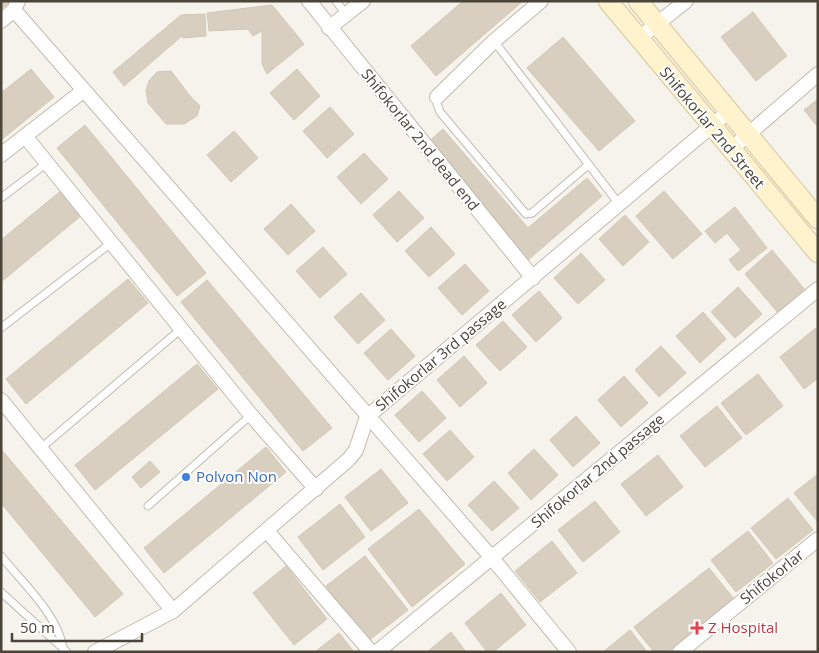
<svg xmlns="http://www.w3.org/2000/svg" width="819" height="653" font-family="'Open Sans',sans-serif">
<style>
.building{fill:#d8cfc1;stroke:#d3c7b4}
.lines{fill:none;stroke-linecap:round;stroke-linejoin:round}
.lane-casing{stroke:#c2bbae;stroke-width:9}
.street-casing{stroke:#c2bbae;stroke-width:16}
.secondary-casing{stroke:#d6c79b;stroke-width:21}
.lane{stroke:#fff;stroke-width:7}
.street{stroke:#fff;stroke-width:14}
.secondary{stroke:#fff3cd;stroke-width:19}
.shop-dot{fill:#3f7fe0;stroke:#fff;stroke-width:2}
.health-dot{fill:#e0444e;stroke:#fff;stroke-width:2}
.labels{text-anchor:middle;stroke-width:4;stroke-linejoin:round;paint-order:stroke}
.street-label{font-size:15px;fill:#4b4439;stroke:#fff}
.shop-label{font-size:15px;fill:#366cbe;stroke:#fff;text-anchor:start}
.health-label{font-size:15px;fill:#be3a42;stroke:#fff;text-anchor:start}
</style>
<rect width="100%" height="100%" fill="#f6f3ec"/>
<g class="building">
<path d="M1,1H11L1,9Z"/>
<path d="M463,1H523L436,76L411,46Z"/>
<path d="M272,5L304,44L267,74L262,64V31L253,36L248,29L209,31L207,13Z"/>
<path d="M753,12L787,56L756,81L721,37Z"/>
<path d="M205,14L206,36L183,38V35L124,86L113,72L181,15Z"/>
<path d="M563,37L635,121L599,151L527,68Z"/>
<path d="M31,69L54,97L1,140V93Z"/>
<path d="M297,69L320,96L294,120L270,93Z"/>
<path d="M171,71L190,96L200,106L197,116L184,124H166L148,103L146,90L149,81L157,72Z"/>
<path d="M818,99V127L804,110Z"/>
<path d="M330,107L354,134L327,158L303,131Z"/>
<path d="M85,125L206,273L177,296L57,148Z"/>
<path d="M443,129L528,228L587,178L602,196L528,260L427,143Z"/>
<path d="M234,131L258,158L231,182L207,155Z"/>
<path d="M364,153L388,179L361,204L337,177Z"/>
<path d="M62,190L82,215L1,282V240Z"/>
<path d="M399,191L424,218L397,242L373,215Z"/>
<path d="M664,191L702,234L673,259L636,216Z"/>
<path d="M291,204L315,231L288,255L264,229Z"/>
<path d="M735,207L767,248L738,271L729,260L741,250L727,233L715,243L705,231Z"/>
<path d="M625,215L649,242L623,266L599,239Z"/>
<path d="M431,227L455,254L429,277L405,251Z"/>
<path d="M323,247L347,274L320,298L296,271Z"/>
<path d="M772,250L806,291L779,314L745,274Z"/>
<path d="M581,253L605,280L578,304L554,278Z"/>
<path d="M465,264L489,291L462,315L438,288Z"/>
<path d="M128,279L148,303L26,404L6,379Z"/>
<path d="M207,280L332,428L303,451L181,302Z"/>
<path d="M738,287L762,314L735,338L711,312Z"/>
<path d="M539,291L562,318L536,342L512,315Z"/>
<path d="M361,293L385,320L358,344L334,317Z"/>
<path d="M703,312L726,339L700,363L676,336Z"/>
<path d="M503,321L527,347L500,371L476,345Z"/>
<path d="M816,328L818,378L804,389L780,357Z"/>
<path d="M391,329L415,356L388,380L364,353Z"/>
<path d="M661,346L686,373L659,397L635,370Z"/>
<path d="M464,356L487,383L460,407L437,380Z"/>
<path d="M197,364L218,389L95,490L75,465Z"/>
<path d="M758,374L783,406L746,435L721,403Z"/>
<path d="M624,376L648,403L621,427L598,400Z"/>
<path d="M422,391L446,418L419,442L395,415Z"/>
<path d="M717,406L742,438L705,467L680,436Z"/>
<path d="M576,416L600,443L573,467L550,440Z"/>
<path d="M450,430L474,457L447,481L423,454Z"/>
<path d="M266,447L286,472L164,573L144,548Z"/>
<path d="M1,449L123,594L95,617L1,503Z"/>
<path d="M534,449L558,475L531,500L508,473Z"/>
<path d="M658,455L683,487L646,516L621,484Z"/>
<path d="M150,461L160,472L141,488L132,477Z"/>
<path d="M381,469L408,503L371,531L345,497Z"/>
<path d="M818,474V522L794,493Z"/>
<path d="M494,481L519,508L492,531L468,505Z"/>
<path d="M788,498L813,530L776,559L751,528Z"/>
<path d="M595,501L620,532L583,562L558,530Z"/>
<path d="M340,504L365,537L323,570L298,537Z"/>
<path d="M419,509L465,564L412,607L368,549Z"/>
<path d="M748,531L773,563L736,592L711,560Z"/>
<path d="M552,541L577,573L540,602L515,571Z"/>
<path d="M365,556L408,610L368,641L326,586Z"/>
<path d="M286,566L327,619L294,645L253,593Z"/>
<path d="M709,568L734,599L668,652H654L634,627Z"/>
<path d="M501,593L526,625L493,652H487L465,623Z"/>
<path d="M630,630L647,652H603Z"/>
<path d="M451,632L466,652H427Z"/>
<path d="M339,633L354,652H315Z"/>
</g>
<g class="lines">
<g class="lane-casing">
<g id="lane">
<path d="M336,1L346,14"/>
<path d="M494,41L619,204"/>
<path d="M437,97V104L440,112L526,214L532,213L588,165"/>
<path d="M1,198L47,163"/>
<path d="M1,328L111,243"/>
<path d="M41,448L181,329"/>
<path d="M148,506L251,415"/>
<path d="M1,556C22,582 58,615 63,648"/>
<path d="M1,592L67,652"/>
</g>
</g>
<g class="street-casing">
<g id="street">
<path d="M309,1L533,278"/>
<path d="M14,10L492,558L569,652"/>
<path d="M1,21L14,10L18,1"/>
<path d="M329,28L363,1"/>
<path d="M638,39L686,1"/>
<path d="M83,91L25,136L251,415L316,489"/>
<path d="M437,97L494,41L541,1"/>
<path d="M730,150L818,74"/>
<path d="M1,155L25,136"/>
<path d="M1,400L173,611"/>
<path d="M267,531L371,652"/>
<path d="M95,652L173,611L349,459L356,450L367,417L728,112"/>
<path d="M377,652L818,289"/>
<path d="M680,652L818,539"/>
</g>
</g>
<g class="secondary-casing">
<g id="secondary">
<path d="M608,1L818,253"/>
<path d="M638,1L818,219"/>
</g>
</g>
<use href="#lane" class="lane"/>
<use href="#street" class="street"/>
<use href="#secondary" class="secondary"/>
</g>
<circle class="shop-dot" cx="186" cy="477" r="5"/>
<path class="health-dot" d="M694.5 620.5h5v5h5v5h-5v5h-5v-5h-5v-5h5z"/>
<g class="labels">
<g class="street-label">
<text transform="translate(712 128) rotate(50)" y="5">Shifokorlar 2nd Street</text>
<text transform="translate(420 140) rotate(51)" y="5">Shifokorlar 2nd dead end</text>
<text transform="translate(441 355) rotate(-40)" y="5">Shifokorlar 3rd passage</text>
<text transform="translate(598 471) rotate(-40)" y="5">Shifokorlar 2nd passage</text>
<text transform="translate(772 577) rotate(-39)" y="5">Shifokorlar</text>
</g>
<g class="shop-label">
<text x="196" y="482">Polvon Non</text>
</g>
<g class="health-label">
<text x="708" y="633">Z Hospital</text>
</g>
</g>
<rect width="819" height="653" fill="none" stroke="#4b4439" stroke-width="5"/>
<path d="M12 633v8h130v-8" fill="none" stroke="#4b4439" stroke-width="2.5"/>
<text x="20" y="633" font-size="15" fill="#4b4439" stroke="#ffffff" stroke-width="4" paint-order="stroke">50 m</text>
</svg>
